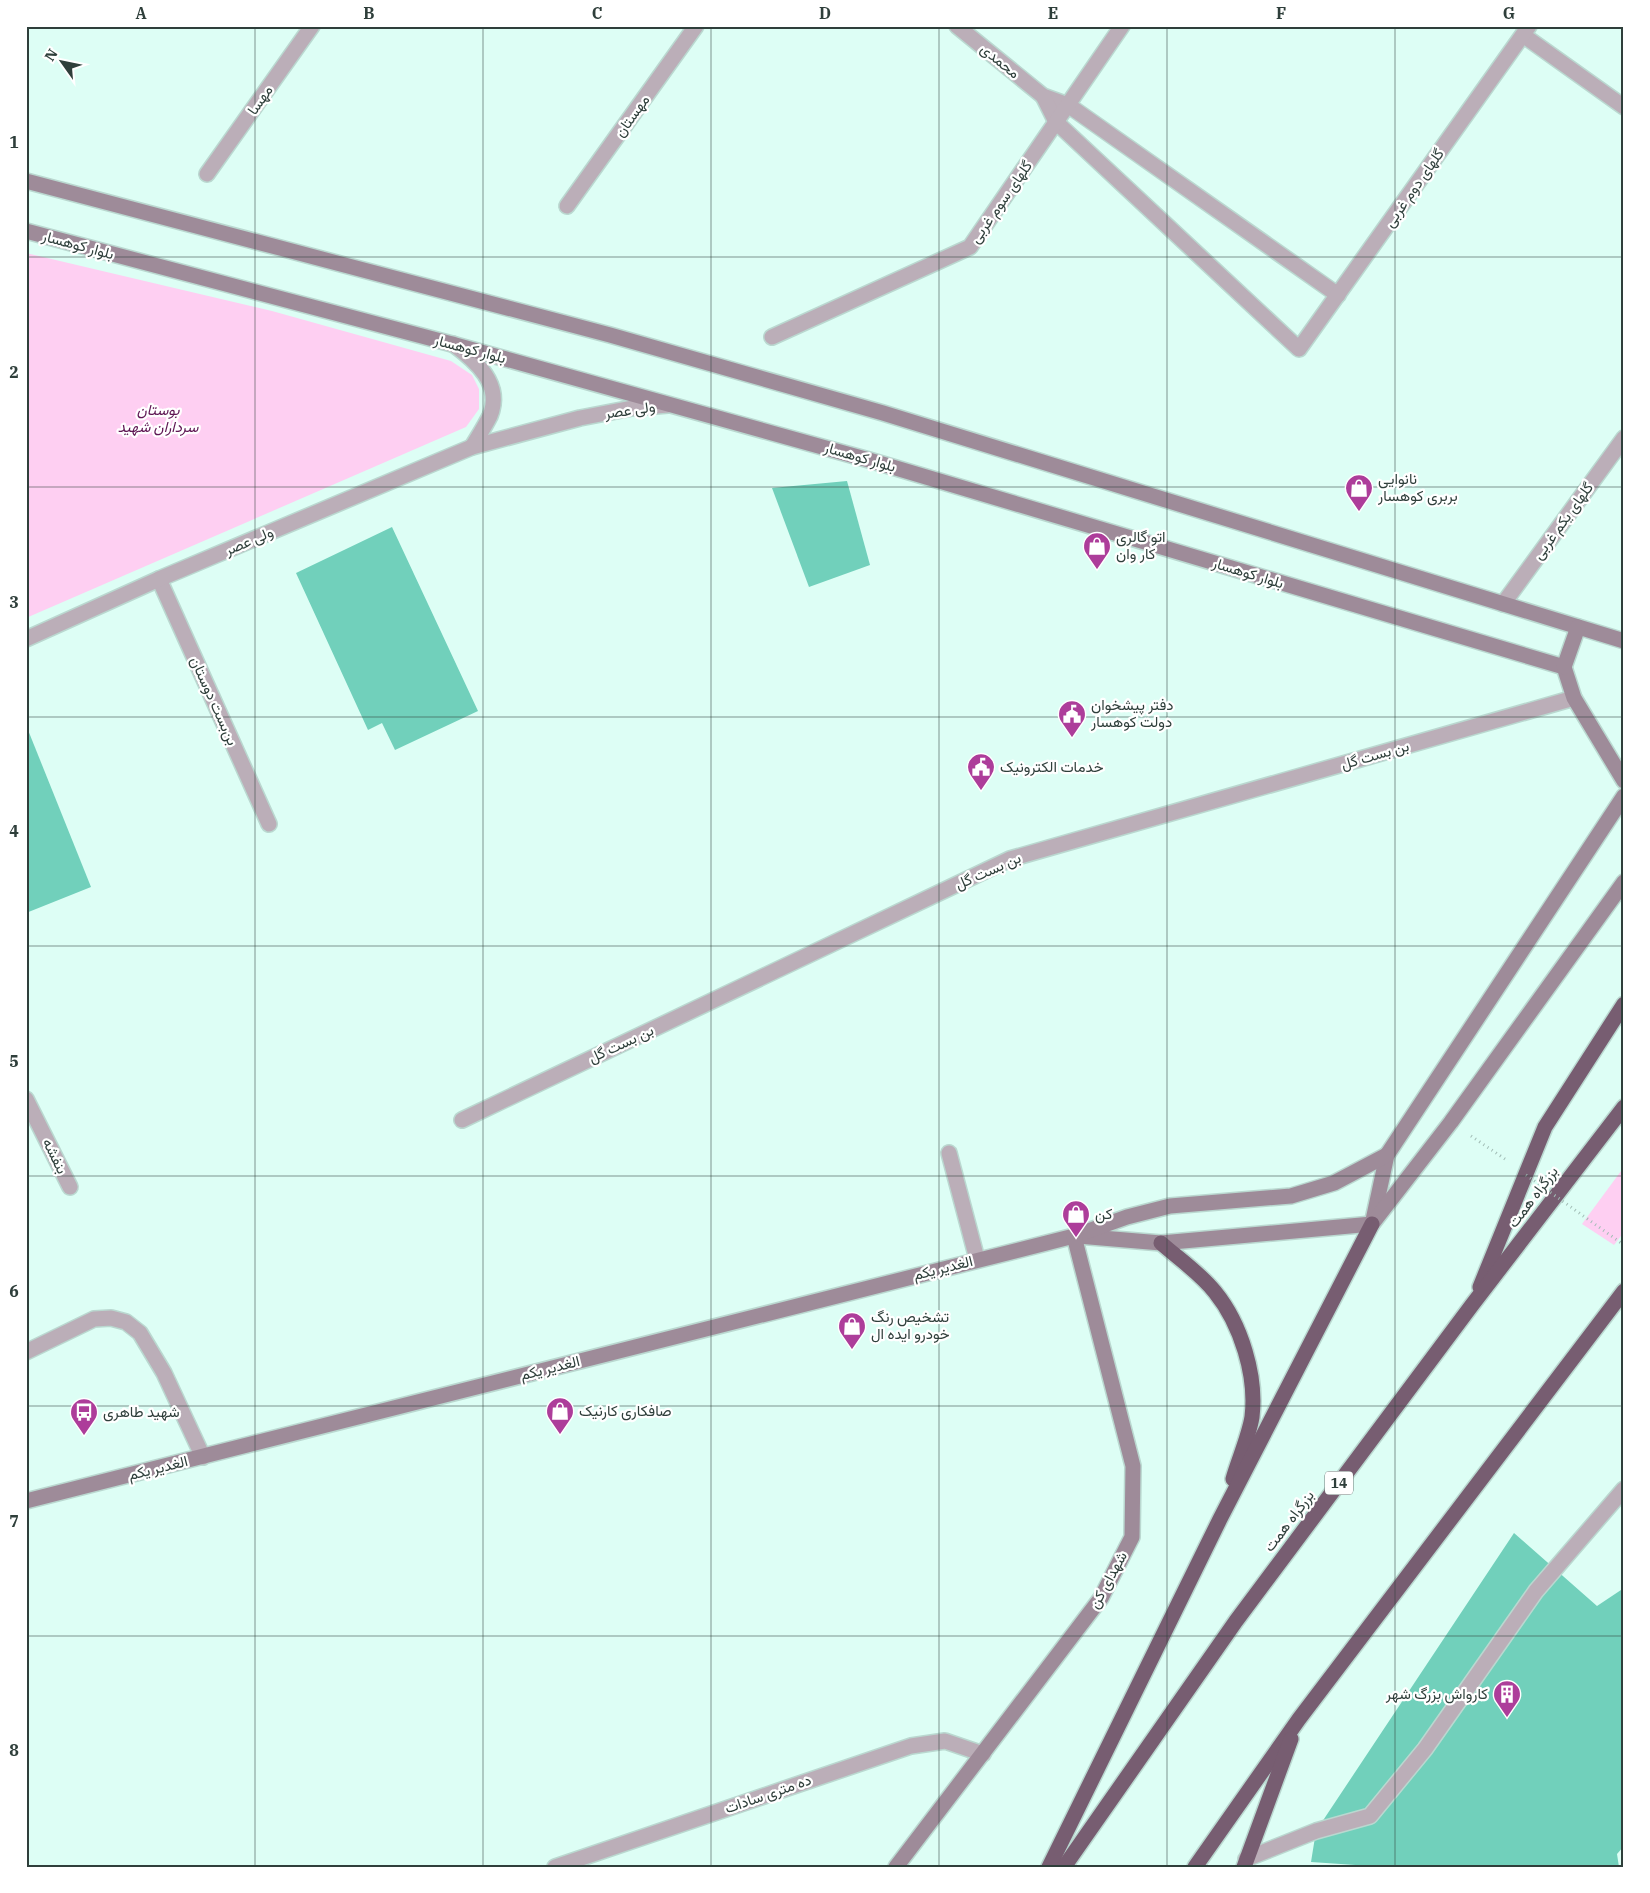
<svg xmlns="http://www.w3.org/2000/svg" width="1650" height="1893" font-family="'IBM Plex Serif',Vazirmatn,serif">
<style>
.green{fill:#fecff2}
.building{fill:#71d0bb}
.lines{fill:none;stroke-linecap:round;stroke-linejoin:round}
.lane-casing{stroke:#bad8d0;stroke-width:18}
.street-casing{stroke:#bad8d0;stroke-width:18}
.secondary-casing{stroke:#bad8d0;stroke-width:18}
.highway-casing{stroke:#bad8d0;stroke-width:18}
.path{stroke:#a1bcb5;stroke-width:3;stroke-dasharray:1 4;stroke-linecap:butt}
.lane{stroke:#bbaeb8;stroke-width:15}
.street{stroke:#bbaeb8;stroke-width:15}
.secondary{stroke:#9e8b99;stroke-width:15}
.highway{stroke:#775d71;stroke-width:15}
.path-bridge{stroke:#a1bcb5;stroke-width:3;stroke-dasharray:1 4;stroke-linecap:butt}
.grid{fill:none;stroke:#2f3f3b;stroke-width:1;stroke-opacity:0.55}
.labels{text-anchor:middle;stroke-width:4.5;stroke-linejoin:round;paint-order:stroke}
.shield{fill:#fff;stroke:#6d7976;stroke-width:1}
.shield-label{font-size:14px;font-weight:bold;fill:#2f3f3b}
.street-label{font-size:15px;fill:#2f3f3b;stroke:#fff}
.park-label{font-size:15px;font-style:italic;fill:#5e1653;stroke:#fff}
.poi-label{font-size:15px;fill:#2f3f3b;stroke:#fff;text-anchor:start}
.neatline{fill:none;stroke:#2f3f3b;stroke-width:2}
.grid-label{font-size:16px;text-anchor:middle;font-weight:bold;fill:#2f3f3b}
</style>
<rect width="100%" height="100%" fill="#ddfef5"/>
<g class="green">
<path d="M26,253L272,311L451,361L472,375L479,389V409L466,427L26,618Z"/>
<path d="M1624,1167V1232L1614,1245L1582,1224Z"/>
</g>
<g class="building">
<path d="M847,481L870,565L809,587L772,488Z"/>
<path d="M392,527L478,711L395,750L382,723L368,730L296,573Z"/>
<path d="M26,725L91,887L26,913Z"/>
<path d="M1514,1533L1597,1606L1624,1588V1846L1617,1854L1619,1867H1385L1311,1862L1316,1831Z"/>
</g>
<g class="lines">
<g class="lane-casing">
<path id="lane" d="M1246,1859L1316,1831L1370,1816L1425,1749L1536,1591L1624,1489"/>
</g>
<g class="street-casing">
<g id="street">
<path d="M957,26L1043,96L1068,105L1338,295"/>
<path d="M1523,35L1624,107"/>
<path d="M1043,96L1056,122L1299,349L1529,26"/>
<path d="M207,174L312,26"/>
<path d="M567,206L696,26"/>
<path d="M772,337L970,247L1122,26"/>
<path d="M453,344C476,361 503,384 490,416C485,426 478,437 472,447"/>
<path d="M159,579L269,824"/>
<path d="M1503,604L1624,438"/>
<path d="M26,639L159,579L472,447L580,418L632,408L668,405"/>
<path d="M26,1099L70,1187"/>
<path d="M462,1120L1010,859L1574,698"/>
<path d="M949,1153L977,1259"/>
<path d="M26,1352L94,1319L111,1318L126,1322L140,1333L164,1373L203,1457"/>
<path d="M555,1867L911,1746L945,1741L983,1754"/>
</g>
</g>
<g class="secondary-casing">
<g id="secondary">
<path d="M26,181L610,335L883,413L1624,641"/>
<path d="M26,231L452,344L869,460L1564,667L1574,698L1624,781"/>
<path d="M1564,667L1578,627"/>
<path d="M1373,1220L1387,1155L1624,796"/>
<path d="M1078,1236L1161,1243L1372,1224L1451,1122L1624,882"/>
<path d="M26,1501L1074,1236L1127,1217L1170,1206L1291,1196L1334,1183L1387,1155"/>
<path d="M896,1867L1101,1598L1132,1537L1133,1466L1074,1236"/>
</g>
</g>
<g class="highway-casing">
<g id="highway">
<path d="M1161,1243C1179,1259 1200,1273 1215,1292C1241,1324 1257,1376 1252,1417C1249,1436 1238,1461 1233,1479"/>
<path d="M1480,1287L1545,1127L1624,1004"/>
<path d="M1049,1867L1220,1519L1372,1224"/>
<path d="M1064,1867L1236,1621L1472,1305L1624,1107"/>
<path d="M1195,1867L1299,1719L1624,1291"/>
<path d="M1244,1867L1291,1739"/>
</g>
</g>
<path class="path" d="M1471,1136L1505,1159"/>
<use href="#lane" class="lane"/>
<use href="#street" class="street"/>
<use href="#secondary" class="secondary"/>
<use href="#highway" class="highway"/>
<path class="path-bridge" d="M1526,1175L1624,1245"/>
</g>
<path class="grid" d="M255,26V1867M483,26V1867M711,26V1867M939,26V1867M1167,26V1867M1395,26V1867M26,257H1624M26,487H1624M26,717H1624M26,946H1624M26,1176H1624M26,1406H1624M26,1636H1624"/>
<defs>
<g id="shop-pin" transform="scale(1.4375)"><path d="M0 17L-7.5 6A9.5 9.5 0 1 1 7.5 6Z" fill="#ad3d9a" stroke="#fff"/><path d="M-5-2.5h2.3a2.7 3.5 0 0 1 5.4 0H5L5.5 6h-11ZM-1.5-2.5h3a1.5 2.3 0 0 0-3 0Z" fill="#fff"/></g>
<g id="civic-pin" transform="scale(1.4375)"><path d="M0 17L-7.5 6A9.5 9.5 0 1 1 7.5 6Z" fill="#ad3d9a" stroke="#fff"/><path d="M-.6-6.5H3V-4.5H.6V-3L4-1V1h2V6H-6V1h2V-1L-.6-3ZM-1.2 2.5V6h2.4V2.5Z" fill="#fff"/></g>
<g id="bus-pin" transform="scale(1.4375)"><path d="M0 17L-7.5 6A9.5 9.5 0 1 1 7.5 6Z" fill="#ad3d9a" stroke="#fff"/><path d="M-5-6H5V4H4V6H2V4H-2V6H-4V4H-5ZM-3.5-4V0h7V-4ZM-3.5 1.2v1.5H-2V1.2ZM2 1.2v1.5H3.5V1.2Z" fill="#fff"/></g>
<g id="building-pin" transform="scale(1.4375)"><path d="M0 17L-7.5 6A9.5 9.5 0 1 1 7.5 6Z" fill="#ad3d9a" stroke="#fff"/><path d="M-4-6H4V6H1V3H-1V6H-4ZM-2.5-4.3h1.7v1.8h-1.7ZM.8-4.3h1.7v1.8H.8ZM-2.5-1h1.7V.8h-1.7ZM.8-1h1.7V.8H.8Z" fill="#fff"/></g>
</defs>
<g fill-rule="evenodd">
<use href="#shop-pin" x="1359" y="488"/>
<use href="#shop-pin" x="1097" y="546"/>
<use href="#civic-pin" x="1072" y="714"/>
<use href="#civic-pin" x="981" y="767"/>
<use href="#shop-pin" x="1076" y="1214"/>
<use href="#shop-pin" x="852" y="1326"/>
<use href="#shop-pin" x="560" y="1411"/>
<use href="#bus-pin" x="84" y="1412"/>
<use href="#building-pin" x="1507" y="1694"/>
</g>
<g class="labels">
<rect class="shield" x="1325" y="1471.5" width="28" height="23" rx="4"/>
<g class="shield-label">
<text x="1339" y="1488">14</text>
</g>
<g class="street-label">
<text transform="translate(1000 61) rotate(39)" y="5">محمدی</text>
<text transform="translate(260 100) rotate(-55)" y="5">مهسا</text>
<text transform="translate(632 116) rotate(-54)" y="5">مهستان</text>
<text transform="translate(1414 188) rotate(-55)" y="5">گلهای دوم غربی</text>
<text transform="translate(1001 202) rotate(-55)" y="5">گلهای سوم غربی</text>
<text transform="translate(78 245) rotate(15)" y="5">بلوار کوهسار</text>
<text transform="translate(470 349) rotate(15)" y="5">بلوار کوهسار</text>
<text transform="translate(630 410) rotate(-8)" y="5">ولی عصر</text>
<text transform="translate(860 457) rotate(16)" y="5">بلوار کوهسار</text>
<text transform="translate(1563 521) rotate(-54)" y="5">گلهای یکم غربی</text>
<text transform="translate(249 541) rotate(-23)" y="5">ولی عصر</text>
<text transform="translate(1248 573) rotate(17)" y="5">بلوار کوهسار</text>
<text transform="translate(214 701) rotate(66)" y="5">بن‌بست دوستان</text>
<text transform="translate(1375 755) rotate(-16)" y="5">بن بست گل</text>
<text transform="translate(988 871) rotate(-24)" y="5">بن بست گل</text>
<text transform="translate(621 1044) rotate(-25)" y="5">بن بست گل</text>
<text transform="translate(55 1156) rotate(64)" y="5">بنفشه</text>
<text transform="translate(1533 1197) rotate(-53)" y="5">بزرگراه همت</text>
<text transform="translate(943 1268) rotate(-14)" y="5">الغدیر یکم</text>
<text transform="translate(550 1368) rotate(-14)" y="5">الغدیر یکم</text>
<text transform="translate(158 1468) rotate(-14)" y="5">الغدیر یکم</text>
<text transform="translate(1289 1521) rotate(-53)" y="5">بزرگراه همت</text>
<text transform="translate(1108 1580) rotate(-61)" y="5">شهدای کن</text>
<text transform="translate(768 1794) rotate(-19)" y="5">ده متری سادات</text>
</g>
<g class="park-label">
<text x="158" y="415">بوستان<tspan x="158" dy="17">سرداران شهید</tspan></text>
</g>
<g class="poi-label">
<text x="1378" y="484">نانوایی<tspan x="1378" dy="17">بربری کوهسار</tspan></text>
<text x="1116" y="542">اتو گالری<tspan x="1116" dy="17">کار وان</tspan></text>
<text x="1091" y="710">دفتر پیشخوان<tspan x="1091" dy="17">دولت کوهسار</tspan></text>
<text x="1000" y="772">خدمات الکترونیک</text>
<text x="1095" y="1219">کن</text>
<text x="871" y="1322">تشخیص رنگ<tspan x="871" dy="17">خودرو ایده ال</tspan></text>
<text x="579" y="1416">صافکاری کارنیک</text>
<text x="103" y="1417">شهید طاهری</text>
<text x="1488" y="1699" text-anchor="end">کارواش بزرگ شهر</text>
</g>
</g>
<rect width="1650" height="1893" fill="none" stroke="#ffffff" stroke-width="55"/>
<g transform="translate(62 62) rotate(303)" stroke="#ffffff" stroke-width="4" paint-order="stroke">
<path d="M0-4L9 19L0 12L-9 19Z" fill="#2f3f3b"/>
<text y="-8" font-size="14" font-weight="bold" text-anchor="middle" fill="#2f3f3b">N</text>
</g>
<rect x="28" y="28" width="1594" height="1838" class="neatline"/>
<g class="grid-label">
<text x="141" y="19">A</text>
<text x="369" y="19">B</text>
<text x="597" y="19">C</text>
<text x="825" y="19">D</text>
<text x="1053" y="19">E</text>
<text x="1281" y="19">F</text>
<text x="1509" y="19">G</text>
<text x="14" y="148">1</text>
<text x="14" y="378">2</text>
<text x="14" y="608">3</text>
<text x="14" y="837">4</text>
<text x="14" y="1067">5</text>
<text x="14" y="1297">6</text>
<text x="14" y="1527">7</text>
<text x="14" y="1756">8</text>
</g>
</svg>
